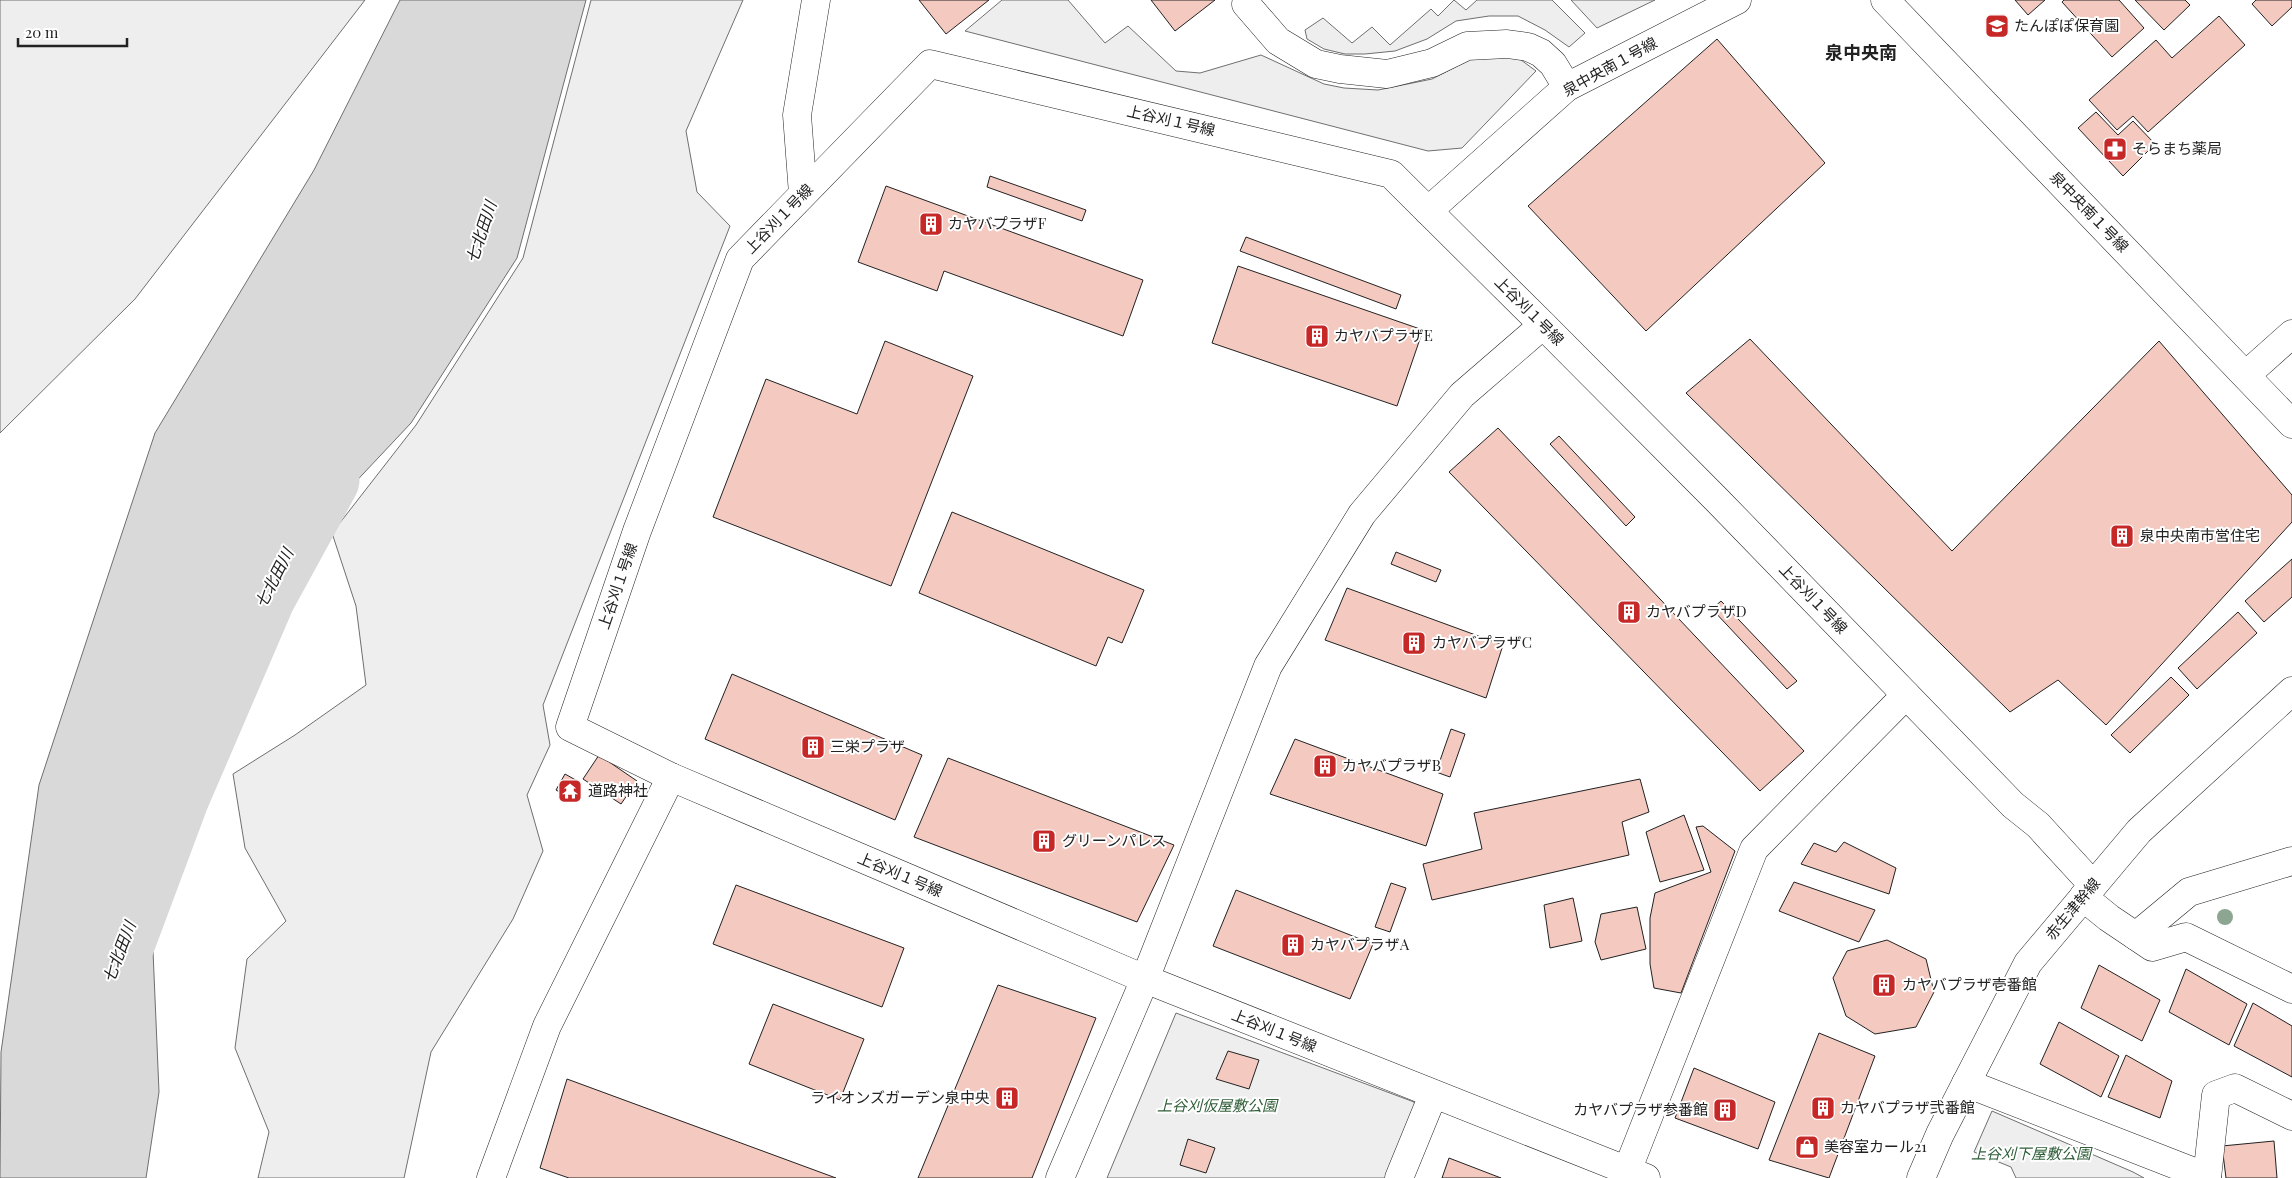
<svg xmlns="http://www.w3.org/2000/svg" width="2292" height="1178" font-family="'Playfair Display','Noto Sans JP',serif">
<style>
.green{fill:#eee;stroke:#6f6f6f}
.water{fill:#d9d9d9;stroke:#6f6f6f}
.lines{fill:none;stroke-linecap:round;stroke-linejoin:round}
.river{stroke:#d9d9d9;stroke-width:65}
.building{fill:#f3c9c0;stroke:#222}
.minor-casing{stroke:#222;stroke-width:29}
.minor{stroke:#fff;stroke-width:28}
.tree{fill:#8da692}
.labels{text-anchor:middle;stroke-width:4;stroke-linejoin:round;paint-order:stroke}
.poi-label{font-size:15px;fill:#222;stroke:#fff;text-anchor:start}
.street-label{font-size:15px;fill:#222;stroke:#fff}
.park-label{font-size:15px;font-style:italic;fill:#2f5e38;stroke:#fff}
.water-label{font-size:16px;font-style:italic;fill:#222;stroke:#fff}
.quarter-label{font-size:18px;font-weight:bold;fill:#222;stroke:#fff}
</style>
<rect width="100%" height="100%" fill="#fff"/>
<g class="green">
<path d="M0,0H365L135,299L0,433Z"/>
<path d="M591,0H743L686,131L697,192L730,226L543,705L550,745L527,795L543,851L513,919L431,1052L404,1178H258L269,1132L235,1048L247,959L286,921L245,848L233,774L295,735L366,685L356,606L332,533L416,425L523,258Z"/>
<path d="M1002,0H1068L1105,43L1128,26L1176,71L1200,73L1261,55L1324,84L1344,88L1378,90L1432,79L1471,59L1517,57L1536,71L1462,148L1428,151L965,31Z"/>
<path d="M1454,0L1466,10L1477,0H1552L1585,33L1569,47L1545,30L1518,16H1489L1456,21L1427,39L1395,51L1365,54H1345L1324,49L1307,39L1305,30L1323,18L1352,43L1372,27L1390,45L1431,9L1438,16Z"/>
<path d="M1571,0H1655L1597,28Z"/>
<path d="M1176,1013L1414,1102L1417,1115L1390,1178H1107Z"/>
<path d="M1992,1111L2133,1172L2144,1178H2016L2011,1167L1974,1152Z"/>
</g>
<path class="water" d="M400,0H586L517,258L411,423L220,626L147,809L159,1092L146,1178H0L1,1052L39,785L155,433L314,170Z"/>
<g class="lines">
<path class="river" d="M118,955L177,797L263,597L327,480"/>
</g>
<g class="building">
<path d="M919,0H989L946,34Z"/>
<path d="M1151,0H1215L1175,31Z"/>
<path d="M2015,0H2045L2028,15Z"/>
<path d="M2064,0H2119L2144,28L2112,57L2062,2Z"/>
<path d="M2135,0H2185L2190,5L2164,30Z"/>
<path d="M2256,0H2292V7L2272,26L2252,4Z"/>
<path d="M2219,16L2245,45L2148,132L2133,116L2117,130L2089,100L2156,40L2172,58Z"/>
<path d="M1717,39L1825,163L1646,331L1528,206Z"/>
<path d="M2096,112L2118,135L2133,121L2155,144L2123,176L2078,128Z"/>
<path d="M990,176L1086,210L1082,221L987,187Z"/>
<path d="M886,186L1143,280L1123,336L944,271L937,291L858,262Z"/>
<path d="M1246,237L1401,295L1396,309L1240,251Z"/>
<path d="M1238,266L1423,330L1397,406L1212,343Z"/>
<path d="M1750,339L1952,551L2159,341L2292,495V522L2106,725L2058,680L2010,712L1686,393Z"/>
<path d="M885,341L973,376L891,586L713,517L766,379L857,414Z"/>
<path d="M1498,428L1804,751L1760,791L1449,472Z"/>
<path d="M1559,436L1635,517L1626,526L1550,444Z"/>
<path d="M952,512L1144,590L1122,643L1108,637L1096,666L919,593Z"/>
<path d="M1396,552L1441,570L1436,582L1391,564Z"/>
<path d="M2292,559V597L2264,622L2245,601Z"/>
<path d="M1347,588L1503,645L1486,698L1325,640Z"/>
<path d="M1721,601L1797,681L1787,689L1712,609Z"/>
<path d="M2238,612L2257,633L2197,689L2178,668Z"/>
<path d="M732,674L922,755L895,820L705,739Z"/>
<path d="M2171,677L2189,695L2130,753L2111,735Z"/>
<path d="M1451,729L1465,734L1450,777L1436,772Z"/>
<path d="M1295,739L1443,794L1426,846L1270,794Z"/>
<path d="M599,755L637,781L621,804L583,779Z"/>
<path d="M948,758L1174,845L1137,922L914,837Z"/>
<path d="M565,774L581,783L572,799L556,790Z"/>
<path d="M1640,779L1649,812L1622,822L1629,855L1432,900L1423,864L1482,849L1474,813Z"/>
<path d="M1684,815L1704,870L1660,882L1646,832Z"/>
<path d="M1703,826L1735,851L1681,993L1654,988L1650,964V918L1655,893L1711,872L1696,827Z"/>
<path d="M1844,842L1896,868L1889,894L1801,864L1814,843L1836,852Z"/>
<path d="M1794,882L1875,910L1859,942L1779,911Z"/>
<path d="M1391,883L1406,888L1390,932L1375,927Z"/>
<path d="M736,885L904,948L882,1007L713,944Z"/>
<path d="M1236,890L1373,944L1350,999L1213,946Z"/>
<path d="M1573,898L1582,941L1550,948L1544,905Z"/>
<path d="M1637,907L1646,949L1601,960L1595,942L1601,914Z"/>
<path d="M1887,940L1926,959L1934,992L1916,1027L1875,1034L1846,1016L1833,978L1847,951Z"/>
<path d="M2099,965L2160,1000L2142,1041L2081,1008Z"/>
<path d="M2186,969L2247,1004L2229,1045L2169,1012Z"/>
<path d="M998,985L1096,1018L1032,1178H918Z"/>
<path d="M2253,1003L2292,1026V1077L2234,1046Z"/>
<path d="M773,1004L864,1039L840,1100L749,1064Z"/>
<path d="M2059,1022L2119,1056L2101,1097L2040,1064Z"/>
<path d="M1819,1033L1875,1056L1829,1178L1769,1160Z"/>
<path d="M1228,1051L1259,1060L1249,1089L1216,1079Z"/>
<path d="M2126,1055L2172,1081L2160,1118L2108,1097Z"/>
<path d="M1694,1068L1775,1102L1758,1149L1675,1118Z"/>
<path d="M567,1079L836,1178H569L540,1168Z"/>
<path d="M1188,1139L1215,1148L1206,1173L1180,1165Z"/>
<path d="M2274,1141L2277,1178H2226L2222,1146Z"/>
<path d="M1449,1158L1501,1178H1442Z"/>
</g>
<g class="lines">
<g class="minor-casing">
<g id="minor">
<path d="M1885,0L2292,424"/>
<path d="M1246,4L1278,41L1316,64L1340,69L1387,74L1432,63L1467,46L1507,44L1528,47L1541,53L1553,64L1567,87"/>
<path d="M803,194L797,115L816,0"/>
<path d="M1428,211L1567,87L1737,0"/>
<path d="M2246,375L2292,334"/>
<path d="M2083,897L2109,918L2152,947L2186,937L2292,989"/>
<path d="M2136,936L2189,892L2292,861"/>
<path d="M1966,1083L2207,1177"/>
<path d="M1627,1171L1754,849L1906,695"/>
<path d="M491,1178L547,1026L671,777"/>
<path d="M1060,1178L1145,979L1268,666L1362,514L1462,395L1543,325"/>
<path d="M1399,1178L1433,1095"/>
<path d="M1646,1178L1145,979L671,777L570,727L637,531L740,259L930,64L1391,174L1543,325L1717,500L2013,805L2038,825L2093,885"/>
<path d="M1921,1178L1940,1134L2028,963L2139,831L2292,691"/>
<path d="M2207,1178L2216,1095L2235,1088L2292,1116"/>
</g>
</g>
<use href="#minor" class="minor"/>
</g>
<circle class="tree" cx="2225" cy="917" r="8"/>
<defs>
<g id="school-square" transform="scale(1.25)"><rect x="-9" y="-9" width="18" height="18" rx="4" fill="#c62828" stroke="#fff"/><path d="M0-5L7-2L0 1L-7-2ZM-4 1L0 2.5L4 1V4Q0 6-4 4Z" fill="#fff"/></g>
<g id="pharmacy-square" transform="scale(1.25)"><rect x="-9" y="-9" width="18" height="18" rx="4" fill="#c62828" stroke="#fff"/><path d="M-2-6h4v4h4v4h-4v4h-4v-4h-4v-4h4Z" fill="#fff"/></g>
<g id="building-square" transform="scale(1.25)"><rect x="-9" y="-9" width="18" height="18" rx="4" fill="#c62828" stroke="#fff"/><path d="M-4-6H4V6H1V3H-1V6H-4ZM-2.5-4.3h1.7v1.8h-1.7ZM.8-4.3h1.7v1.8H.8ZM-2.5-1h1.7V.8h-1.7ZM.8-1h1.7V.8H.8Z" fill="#fff"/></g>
<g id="temple-square" transform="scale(1.25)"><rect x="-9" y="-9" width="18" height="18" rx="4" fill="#c62828" stroke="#fff"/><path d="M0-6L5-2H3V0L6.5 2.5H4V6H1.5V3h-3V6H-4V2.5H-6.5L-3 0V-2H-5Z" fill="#fff"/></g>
<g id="shop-square" transform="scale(1.25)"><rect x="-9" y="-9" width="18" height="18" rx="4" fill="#c62828" stroke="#fff"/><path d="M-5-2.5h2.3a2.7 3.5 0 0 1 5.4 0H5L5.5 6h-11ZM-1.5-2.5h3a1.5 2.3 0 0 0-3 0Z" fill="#fff"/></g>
</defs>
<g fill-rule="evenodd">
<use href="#school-square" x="1997" y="26"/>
<use href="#pharmacy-square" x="2115" y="149"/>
<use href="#building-square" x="931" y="224"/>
<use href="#building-square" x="1317" y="336"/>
<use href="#building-square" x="2122" y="536"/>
<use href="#building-square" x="1629" y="612"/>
<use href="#building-square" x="1414" y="643"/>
<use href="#building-square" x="813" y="747"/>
<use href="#building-square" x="1325" y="766"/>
<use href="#temple-square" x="570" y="791"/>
<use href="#building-square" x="1044" y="841"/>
<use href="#building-square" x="1293" y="945"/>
<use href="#building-square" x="1884" y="985"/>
<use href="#building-square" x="1007" y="1098"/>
<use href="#building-square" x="1823" y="1108"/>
<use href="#building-square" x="1725" y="1110"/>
<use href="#shop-square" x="1807" y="1147"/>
</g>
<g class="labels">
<g class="poi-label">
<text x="2014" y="31">たんぽぽ保育園</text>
<text x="2132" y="154">そらまち薬局</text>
<text x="948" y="229">カヤバプラザF</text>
<text x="1334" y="341">カヤバプラザE</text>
<text x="2140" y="541">泉中央南市営住宅</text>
<text x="1646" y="617">カヤバプラザD</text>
<text x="1432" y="648">カヤバプラザC</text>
<text x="830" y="752">三栄プラザ</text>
<text x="1342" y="771">カヤバプラザB</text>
<text x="588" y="796">道路神社</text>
<text x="1062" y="846">グリーンパレス</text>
<text x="1310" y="950">カヤバプラザA</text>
<text x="1902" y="990">カヤバプラザ壱番館</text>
<text x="990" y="1103" text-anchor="end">ライオンズガーデン泉中央</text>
<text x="1840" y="1113">カヤバプラザ弐番館</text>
<text x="1708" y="1115" text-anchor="end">カヤバプラザ参番館</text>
<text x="1824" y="1152">美容室カール21</text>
</g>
<g class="street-label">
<text transform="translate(1610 67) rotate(-29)" y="5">泉中央南１号線</text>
<text transform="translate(1171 121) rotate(13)" y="5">上谷刈１号線</text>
<text transform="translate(2089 212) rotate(46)" y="5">泉中央南１号線</text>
<text transform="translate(779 219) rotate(-46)" y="5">上谷刈１号線</text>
<text transform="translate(1529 311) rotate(45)" y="5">上谷刈１号線</text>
<text transform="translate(618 586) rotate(-71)" y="5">上谷刈１号線</text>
<text transform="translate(1813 599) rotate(46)" y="5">上谷刈１号線</text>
<text transform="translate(900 875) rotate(23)" y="5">上谷刈１号線</text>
<text transform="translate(2073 909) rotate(-50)" y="5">赤生津幹線</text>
<text transform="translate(1274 1031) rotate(22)" y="5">上谷刈１号線</text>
</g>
<g class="park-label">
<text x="1217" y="1111">上谷刈仮屋敷公園</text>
<text x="2031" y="1159">上谷刈下屋敷公園</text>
</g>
<g class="water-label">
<text transform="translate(481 232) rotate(-72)" y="6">七北田川</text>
<text transform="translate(274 578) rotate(-63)" y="6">七北田川</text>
<text transform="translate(119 952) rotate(-69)" y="6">七北田川</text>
</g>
<g class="quarter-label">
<text x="1861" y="59">泉中央南</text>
</g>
</g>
<path d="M18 38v8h109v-8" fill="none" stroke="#222222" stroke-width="2.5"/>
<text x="25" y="38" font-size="15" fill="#222222" stroke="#ffffff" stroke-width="4" paint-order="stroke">20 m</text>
</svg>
